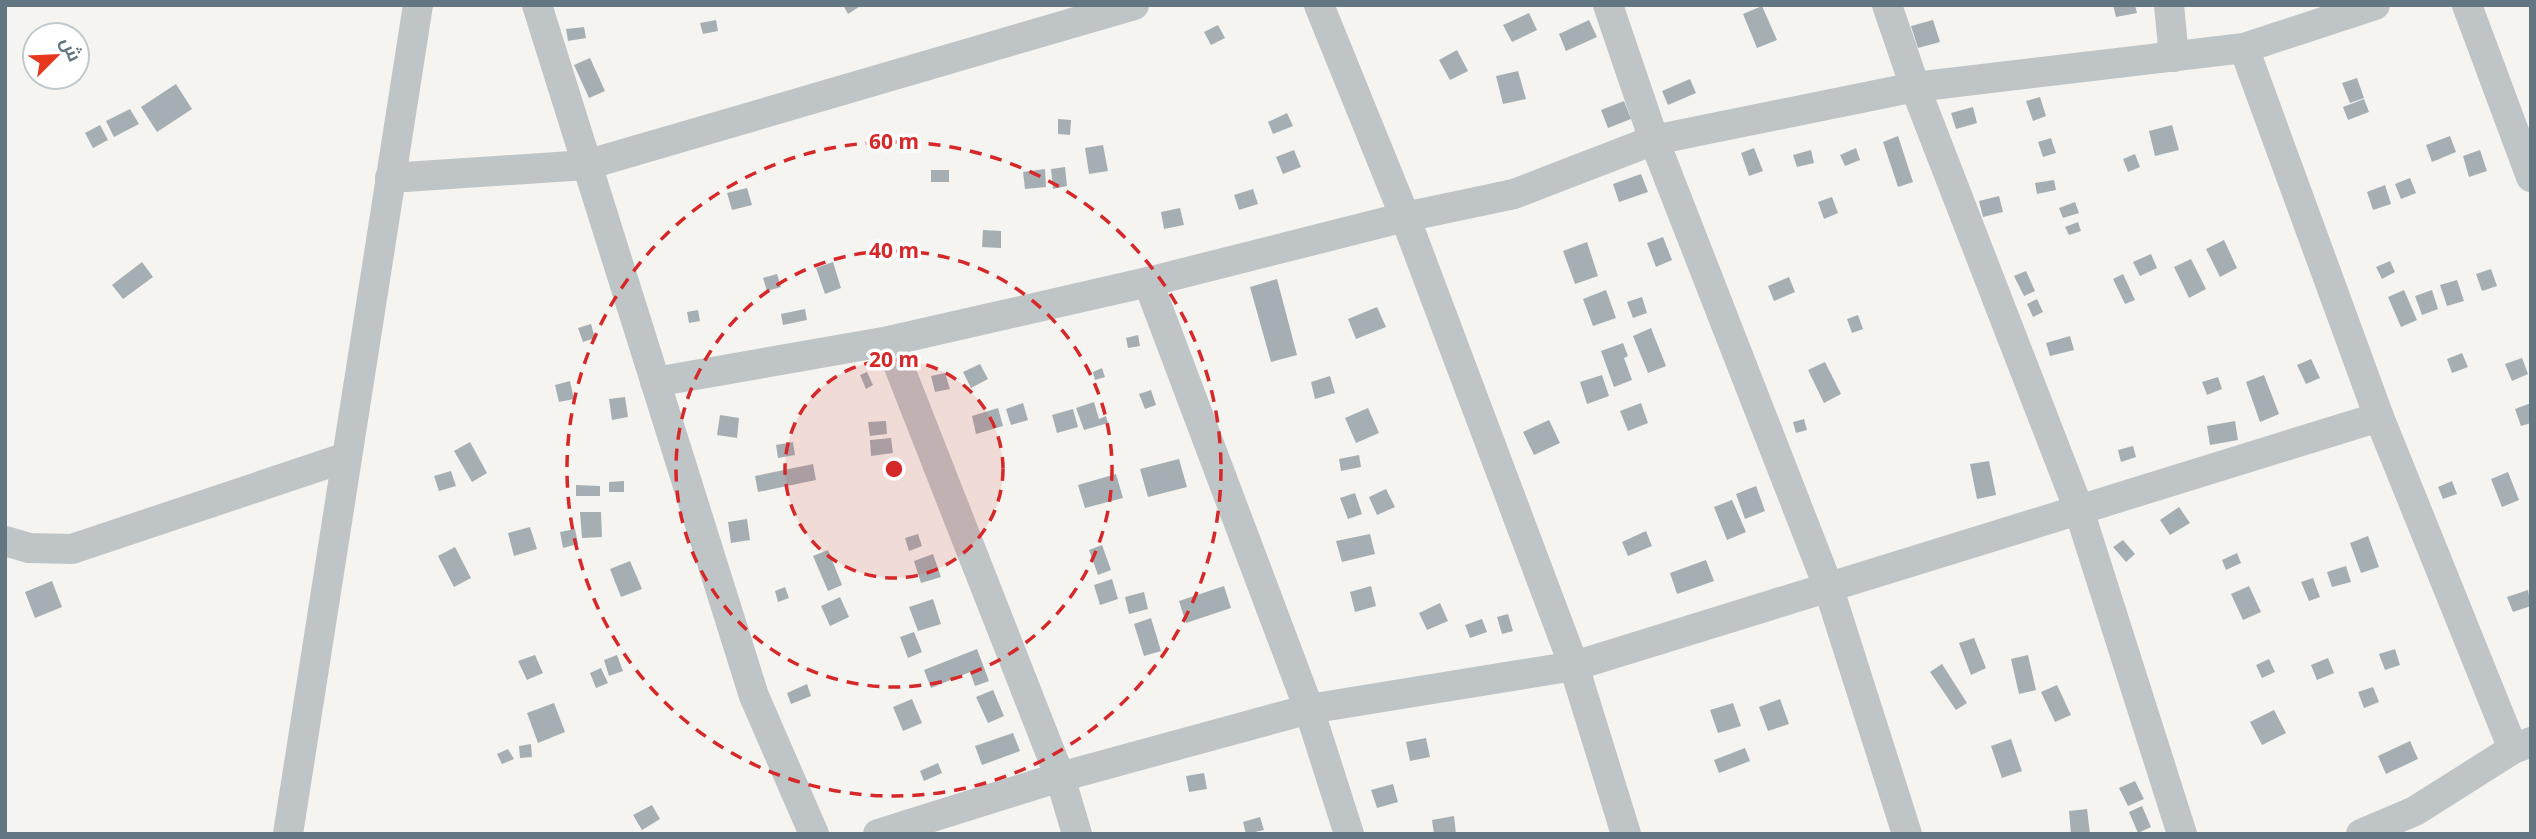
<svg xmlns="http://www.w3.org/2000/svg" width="2536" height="839" font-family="'Noto Sans',Cairo,sans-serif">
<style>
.building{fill:#a5afb3}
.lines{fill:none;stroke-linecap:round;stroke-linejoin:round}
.minor{stroke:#bfc4c6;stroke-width:30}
.ring{fill:none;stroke:#d62828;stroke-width:3.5;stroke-dasharray:12 9}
.centre{fill:#d62828;stroke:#fff;stroke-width:3.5}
.ring-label{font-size:21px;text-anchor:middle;font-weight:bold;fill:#d62828;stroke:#fff;stroke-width:7;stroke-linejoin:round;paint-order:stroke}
</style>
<rect width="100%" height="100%" fill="#f5f4f0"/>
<g class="building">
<path d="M843,5H862L848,14Z"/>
<path d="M2113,5H2135L2137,13L2116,17Z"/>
<path d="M1762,6L1777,40L1757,48L1743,14Z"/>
<path d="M1529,13L1537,30L1512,42L1503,25Z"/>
<path d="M716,20L718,31L703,34L700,23Z"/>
<path d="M1589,20L1597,37L1566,51L1559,34Z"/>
<path d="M1933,20L1940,42L1918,48L1911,26Z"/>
<path d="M1218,25L1225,38L1211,45L1204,32Z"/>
<path d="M584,27L586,38L568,41L566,29Z"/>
<path d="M1457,50L1468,71L1450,80L1439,60Z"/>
<path d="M590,58L605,91L589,98L574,65Z"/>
<path d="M1518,71L1526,99L1503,104L1496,76Z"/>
<path d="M2357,78L2364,98L2350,103L2342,83Z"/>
<path d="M1690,79L1696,93L1668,105L1662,91Z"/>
<path d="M176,84L192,109L157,132L141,107Z"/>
<path d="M2040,97L2046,116L2033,121L2026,101Z"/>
<path d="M2364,99L2369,112L2348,120L2343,107Z"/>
<path d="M1624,101L1631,119L1608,128L1601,110Z"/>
<path d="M1973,107L1977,123L1956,129L1951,113Z"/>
<path d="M130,109L139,124L114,137L106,121Z"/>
<path d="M1287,113L1293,126L1273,134L1268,122Z"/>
<path d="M1058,119L1071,120L1070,135L1058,134Z"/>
<path d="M100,125L108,140L93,148L85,133Z"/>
<path d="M2172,125L2179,150L2155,156L2149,131Z"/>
<path d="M1898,136L1913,182L1898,187L1883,142Z"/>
<path d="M2450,136L2456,152L2432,162L2426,145Z"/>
<path d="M2051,138L2056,153L2043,157L2038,142Z"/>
<path d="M1103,145L1108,171L1089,174L1085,148Z"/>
<path d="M1754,148L1763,171L1749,176L1741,153Z"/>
<path d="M1856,148L1860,160L1845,166L1840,155Z"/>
<path d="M1294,150L1301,167L1283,174L1276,157Z"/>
<path d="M1811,150L1814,163L1797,167L1793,155Z"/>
<path d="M2480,150L2487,171L2469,177L2463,156Z"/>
<path d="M2135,154L2140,167L2128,172L2123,159Z"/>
<path d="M1065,167L1067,186L1053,189L1051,169Z"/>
<path d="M1045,169L1046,187L1025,189L1023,172Z"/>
<rect x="931" y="170" width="18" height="12"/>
<path d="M1641,174L1648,192L1619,202L1613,184Z"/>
<path d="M2410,178L2416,193L2401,199L2395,184Z"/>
<path d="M2054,180L2056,190L2037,194L2035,183Z"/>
<path d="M2385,185L2391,204L2373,210L2367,192Z"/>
<path d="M747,188L752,205L732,210L727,193Z"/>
<path d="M1253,189L1258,204L1239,210L1234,195Z"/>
<path d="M1999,196L2003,212L1983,217L1979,201Z"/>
<path d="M1832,197L1838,213L1824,219L1818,202Z"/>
<path d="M2075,202L2079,213L2063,218L2059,208Z"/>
<path d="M1180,208L1184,225L1164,229L1161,212Z"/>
<path d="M2078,222L2081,231L2069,235L2065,227Z"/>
<path d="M983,230L1001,231V248L982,247Z"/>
<path d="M1663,237L1672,260L1656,267L1647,243Z"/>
<path d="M2224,240L2237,268L2220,277L2206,249Z"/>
<path d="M1587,242L1598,276L1575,284L1563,251Z"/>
<path d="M2151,254L2157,268L2140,276L2133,262Z"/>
<path d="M2191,259L2206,289L2189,298L2174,267Z"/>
<path d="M2390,261L2395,272L2382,279L2376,267Z"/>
<path d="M142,262L153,277L123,299L112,285Z"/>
<path d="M833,262L841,288L825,294L816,268Z"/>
<path d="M2491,269L2497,286L2482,291L2476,274Z"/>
<path d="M2026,271L2035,291L2024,296L2014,276Z"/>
<path d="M777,274L781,287L767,291L763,278Z"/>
<path d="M2123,274L2135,300L2125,304L2113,279Z"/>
<path d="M1789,277L1795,292L1774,301L1768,286Z"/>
<path d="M1277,279L1297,355L1271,362L1250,287Z"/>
<path d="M2457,280L2464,301L2447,306L2440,285Z"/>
<path d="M1606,290L1616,318L1593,326L1583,299Z"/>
<path d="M2404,290L2417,320L2401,327L2388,297Z"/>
<path d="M2432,290L2438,309L2422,315L2415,296Z"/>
<path d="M1642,297L1647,313L1633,318L1627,302Z"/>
<path d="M2037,299L2043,312L2033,317L2027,304Z"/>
<path d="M1377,307L1386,327L1356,339L1348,319Z"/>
<path d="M805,309L807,320L783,325L781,314Z"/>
<path d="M698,310L700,321L689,323L687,312Z"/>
<path d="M1858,315L1863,329L1852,333L1847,319Z"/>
<path d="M591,324L595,338L583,342L578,328Z"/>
<path d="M1651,328L1666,366L1648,373L1633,336Z"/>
<path d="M1138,335L1140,346L1128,348L1126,338Z"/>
<path d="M2070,336L2074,350L2050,356L2046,343Z"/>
<path d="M1623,343L1628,356L1624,358L1632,380L1614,387L1601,351Z"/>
<path d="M2462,353L2468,367L2452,373L2447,359Z"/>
<path d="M2522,358L2528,374L2512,381L2505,364Z"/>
<path d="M2311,359L2320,378L2306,384L2297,365Z"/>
<path d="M1825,362L1841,394L1824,403L1808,370Z"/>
<path d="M980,364L988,379L971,388L963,372Z"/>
<path d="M1102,368L1105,377L1095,380L1093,372Z"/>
<path d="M867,372L873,385L866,389L860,375Z"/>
<path d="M945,373L950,389L935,392L931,376Z"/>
<path d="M1602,375L1609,396L1587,404L1580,382Z"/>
<path d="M2264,375L2279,414L2260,422L2246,382Z"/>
<path d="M1330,376L1335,393L1315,399L1311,382Z"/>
<path d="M2218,377L2222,389L2207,395L2202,382Z"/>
<path d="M570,381L574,399L559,402L555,385Z"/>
<path d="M1151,390L1156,405L1145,409L1139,394Z"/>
<path d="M625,397L628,417L612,420L609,399Z"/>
<path d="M1094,402L1099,419L1106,416L1108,423L1084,430L1076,408Z"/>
<path d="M1023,403L1028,420L1011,425L1006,409Z"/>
<path d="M1641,403L1648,423L1628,431L1620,411Z"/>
<path d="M2531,403V423L2521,426L2515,409Z"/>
<path d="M998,408L1003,426L976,434L972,416Z"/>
<path d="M1368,408L1379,433L1356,443L1345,418Z"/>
<path d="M1073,409L1078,427L1057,433L1052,415Z"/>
<path d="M720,415L739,418L737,438L717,435Z"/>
<path d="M1804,419L1807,430L1796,433L1793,422Z"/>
<path d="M1549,420L1560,443L1534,455L1523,432Z"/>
<path d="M886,421L887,434L870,436L868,422Z"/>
<path d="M2235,421L2238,440L2210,445L2207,426Z"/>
<path d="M891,438L893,453L871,456L870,440Z"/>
<path d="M470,442L487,473L472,482L454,451Z"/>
<path d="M793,442L795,455L778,458L776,445Z"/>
<path d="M2133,446L2136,457L2121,462L2118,450Z"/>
<path d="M1359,455L1361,467L1341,471L1339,459Z"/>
<path d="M1179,459L1187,487L1148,497L1140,469Z"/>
<path d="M1989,461L1996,495L1977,499L1970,464Z"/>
<path d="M813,464L816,480L758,492L755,476Z"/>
<path d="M451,471L456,486L439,491L434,476Z"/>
<path d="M2508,472L2519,500L2502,507L2491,479Z"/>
<path d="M1116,474L1123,498L1085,508L1078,485Z"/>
<path d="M624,481V492H609V482Z"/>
<path d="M2452,481L2457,494L2443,499L2438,487Z"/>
<path d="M576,485L600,486V496H576Z"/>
<path d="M1756,486L1765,511L1745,519L1736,494Z"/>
<path d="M1386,489L1395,507L1377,515L1369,497Z"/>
<path d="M1355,493L1362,514L1348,519L1340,498Z"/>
<path d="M1732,500L1746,532L1727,540L1714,507Z"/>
<path d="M2179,507L2190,523L2170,535L2160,520Z"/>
<path d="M580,512H601L602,537L582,538Z"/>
<path d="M747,519L750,540L731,543L728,522Z"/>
<path d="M530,527L537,549L514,556L508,533Z"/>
<path d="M575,529L578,544L563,548L560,532Z"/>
<path d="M1646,531L1652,546L1628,556L1622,542Z"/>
<path d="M918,534L922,546L909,551L905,538Z"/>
<path d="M1370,534L1375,554L1342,562L1336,541Z"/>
<path d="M2368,536L2379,567L2361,573L2350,543Z"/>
<path d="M2123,540L2135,554L2126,562L2113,547Z"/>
<path d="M1102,545L1111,570L1098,575L1089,550Z"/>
<path d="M455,547L471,578L454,587L438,556Z"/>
<path d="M828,550L842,585L828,591L813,556Z"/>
<path d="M2237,553L2241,563L2226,570L2222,560Z"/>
<path d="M933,554L941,577L921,583L914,561Z"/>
<path d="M1706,560L1714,581L1677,594L1670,573Z"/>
<path d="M630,561L642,589L621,597L610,569Z"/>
<path d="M2346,566L2351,582L2332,587L2327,572Z"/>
<path d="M2313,578L2320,597L2309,601L2301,582Z"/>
<path d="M1112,579L1118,599L1100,605L1094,585Z"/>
<path d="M52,581L62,607L35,618L25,592Z"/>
<path d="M1224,586L1231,608L1186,623L1179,601Z"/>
<path d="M1371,586L1376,606L1355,612L1350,592Z"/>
<path d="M2249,586L2261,612L2243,620L2231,594Z"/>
<path d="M785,587L789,598L778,602L775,591Z"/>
<path d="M2528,590L2531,606L2513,612L2507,597Z"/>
<path d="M1144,592L1148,609L1129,614L1125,597Z"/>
<path d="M840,597L849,617L830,626L821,606Z"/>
<path d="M933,599L941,624L918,631L909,607Z"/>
<path d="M1440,603L1448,621L1427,630L1419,613Z"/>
<path d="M1508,614L1513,631L1502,634L1497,617Z"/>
<path d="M1151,618L1161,651L1144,656L1134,624Z"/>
<path d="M1482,619L1487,632L1470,638L1465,625Z"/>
<path d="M914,632L922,652L908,658L900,637Z"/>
<path d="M1974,638L1986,668L1971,675L1959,643Z"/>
<path d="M977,649L989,681L975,686L970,672L931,688L924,670Z"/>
<path d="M2395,649L2400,665L2385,670L2379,654Z"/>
<path d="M535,655L543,673L527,680L518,661Z"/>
<path d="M617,655L623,671L609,676L604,660Z"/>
<path d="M2028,655L2036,690L2019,694L2011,659Z"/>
<path d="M2328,658L2334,673L2317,680L2311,665Z"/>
<path d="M2269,659L2275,672L2262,678L2256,665Z"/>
<path d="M1942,664L1967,703L1956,710L1930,672Z"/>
<path d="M601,668L608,683L596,688L590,673Z"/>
<path d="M807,684L811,696L791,704L787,693Z"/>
<path d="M2057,685L2071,715L2055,722L2041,692Z"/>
<path d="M2373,687L2379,702L2364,708L2358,692Z"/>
<path d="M993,690L1004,716L988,723L976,697Z"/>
<path d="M912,699L922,723L903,731L893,707Z"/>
<path d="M1780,699L1789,724L1768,731L1759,707Z"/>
<path d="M554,703L565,732L538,743L527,713Z"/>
<path d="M1733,703L1741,726L1718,733L1710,710Z"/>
<path d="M2274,710L2286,733L2262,745L2250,722Z"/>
<path d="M1013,733L1020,751L982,765L975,746Z"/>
<path d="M1426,738L1430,757L1410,761L1406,742Z"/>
<path d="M2011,739L2022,771L2002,778L1991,746Z"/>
<path d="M2410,741L2418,759L2386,774L2378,756Z"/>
<path d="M531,744L532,757L520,758L519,746Z"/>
<path d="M1745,748L1750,761L1719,773L1714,760Z"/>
<path d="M508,749L514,759L502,764L497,754Z"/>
<path d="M938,763L942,773L924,781L920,771Z"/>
<path d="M1204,773L1207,789L1189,792L1186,776Z"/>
<path d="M2135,781L2144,799L2128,806L2119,788Z"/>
<path d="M1393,784L1398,802L1377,808L1371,790Z"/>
<path d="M652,805L660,819L642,830L633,815Z"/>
<path d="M2142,806L2151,827L2138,833L2129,812Z"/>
<path d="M2087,809L2090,834H2071L2069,811Z"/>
<path d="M1454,816L1456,834H1434L1432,820Z"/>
<path d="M1260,817L1264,830L1246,834L1243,822Z"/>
</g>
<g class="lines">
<g class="minor">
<path d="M537,5L754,696L814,834"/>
<path d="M1319,5L1405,217L1574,666L1626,834"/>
<path d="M1608,5L1654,140L1828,586L1907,834"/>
<path d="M1887,5L1915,87L2079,510L2182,834"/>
<path d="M2169,5L2174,57"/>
<path d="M2467,5L2531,177"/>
<path d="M2244,48L2379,417L2513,749"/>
<path d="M390,178L586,165L1134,5"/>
<path d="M1148,282L1309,709L1349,834"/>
<path d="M889,341L1060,777L1077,834"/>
<path d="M655,382L889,341L1148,282L1405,217L1514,194L1654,140L1915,87L2244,48L2375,5"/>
<path d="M5,541L29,548L72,549L347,457"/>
<path d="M288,834L418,5"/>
<path d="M878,834L1060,777L1309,709L1574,666L2379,417"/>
<path d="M2361,834L2415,811L2513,749L2531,742"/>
</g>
</g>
<circle cx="894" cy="469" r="109" fill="#d62828" fill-opacity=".12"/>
<g class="ring">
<circle cx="894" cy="469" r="109"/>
<circle cx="894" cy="469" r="218"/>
<circle cx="894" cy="469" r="327"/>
</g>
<circle cx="894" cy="469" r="10" class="centre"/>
<g class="ring-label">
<text x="894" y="149">60 m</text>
<text x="894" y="258">40 m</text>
<text x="894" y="367">20 m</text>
</g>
<rect width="2536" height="839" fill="none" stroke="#627782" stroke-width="14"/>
<g transform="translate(56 56) rotate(66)"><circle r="33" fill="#ffffff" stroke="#c0c9cd" stroke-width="2"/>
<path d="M0-5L12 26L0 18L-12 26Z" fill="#e7371d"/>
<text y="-10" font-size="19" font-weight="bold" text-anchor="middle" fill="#627782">ش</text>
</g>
</svg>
